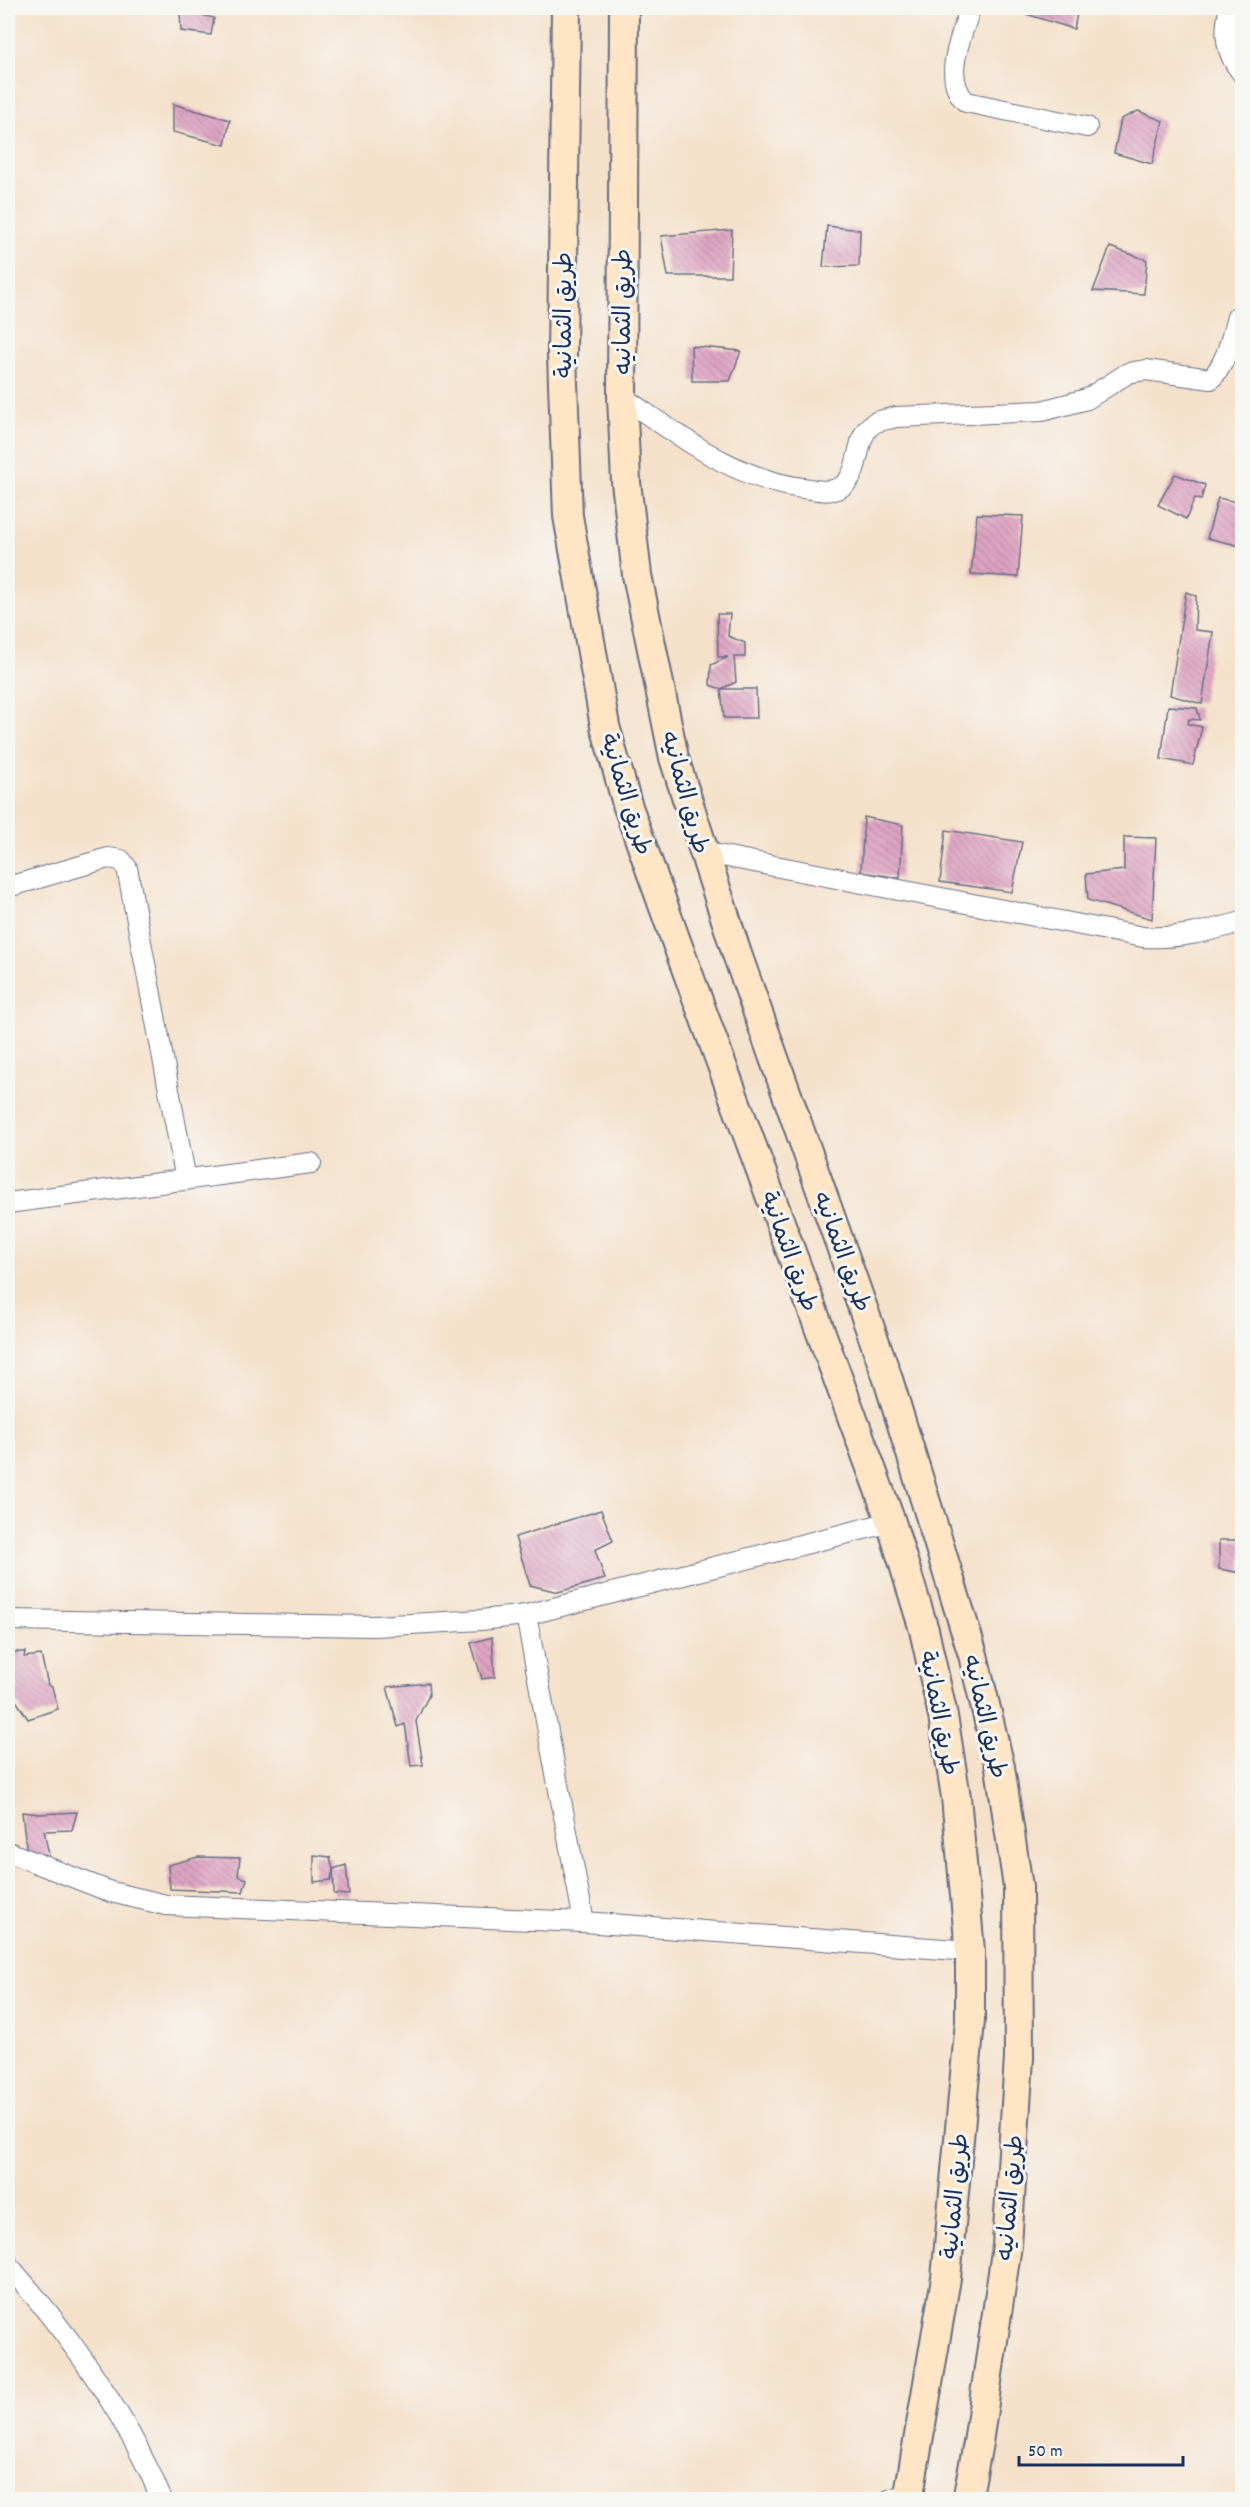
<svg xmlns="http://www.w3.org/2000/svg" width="1250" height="2507" font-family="Dekko,'Playpen Sans Arabic',sans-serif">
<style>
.building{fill:url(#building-back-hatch)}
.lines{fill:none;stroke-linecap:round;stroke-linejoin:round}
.street-casing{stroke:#676d84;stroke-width:22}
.secondary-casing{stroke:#676d84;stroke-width:32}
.street{stroke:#fff;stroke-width:20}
.secondary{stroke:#fde5c5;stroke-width:28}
.labels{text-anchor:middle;stroke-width:6;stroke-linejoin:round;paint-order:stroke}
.street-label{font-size:24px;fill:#1b2f5e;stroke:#f6f6f2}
</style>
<defs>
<pattern id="building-back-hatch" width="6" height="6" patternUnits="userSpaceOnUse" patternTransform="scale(1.5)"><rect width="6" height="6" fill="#dfa4c2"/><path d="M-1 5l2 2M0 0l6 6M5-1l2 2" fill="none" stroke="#b486a1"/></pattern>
</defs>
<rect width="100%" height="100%" fill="#f6f6f2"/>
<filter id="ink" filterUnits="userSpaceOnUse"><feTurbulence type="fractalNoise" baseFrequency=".0167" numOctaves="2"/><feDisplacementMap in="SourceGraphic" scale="12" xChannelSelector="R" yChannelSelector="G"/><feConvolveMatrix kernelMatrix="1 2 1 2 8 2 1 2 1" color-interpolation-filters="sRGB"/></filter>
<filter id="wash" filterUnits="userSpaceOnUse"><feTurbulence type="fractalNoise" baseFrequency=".008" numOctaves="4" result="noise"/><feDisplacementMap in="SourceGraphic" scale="24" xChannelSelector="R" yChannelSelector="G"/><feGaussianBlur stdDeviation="1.35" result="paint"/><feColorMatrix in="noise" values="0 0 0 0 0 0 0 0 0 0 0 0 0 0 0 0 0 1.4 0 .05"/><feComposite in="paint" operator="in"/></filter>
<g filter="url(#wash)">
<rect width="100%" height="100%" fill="#f5e1ca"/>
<g id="blocks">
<g class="building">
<path d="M1027,8H1078L1074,29L1026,14Z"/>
<path d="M180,10L214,18L211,35L181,31Z"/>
<path d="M173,104L230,120L225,145L173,132Z"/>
<path d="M1138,111L1163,121L1152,164L1114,153L1121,119Z"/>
<path d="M827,226L860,230L859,266L823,267Z"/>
<path d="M732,230L730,276H668L661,236Z"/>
<path d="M1110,247L1147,260L1144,294L1093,291Z"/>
<path d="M691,346L741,351L730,381H692Z"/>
<path d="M1175,474L1205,485L1201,500L1195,498L1186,519L1158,505Z"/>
<path d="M1218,498L1242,503L1241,546L1207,538Z"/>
<path d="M977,514L1023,516L1018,577L971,574Z"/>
<path d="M1186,592L1196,596L1195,630L1213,632L1202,704L1170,695Z"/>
<path d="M717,614H730L728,636L745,643V657H734L736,682L721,689L710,685L711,665L728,657H718Z"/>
<path d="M721,689H756L757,718H724Z"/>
<path d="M1168,706L1197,708L1200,720L1189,719L1188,724L1202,727L1193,765L1161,759Z"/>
<path d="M864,817L903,825L900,878L861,872Z"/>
<path d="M946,830L1022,842L1012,892L940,882Z"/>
<path d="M1124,837L1156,838L1152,919L1088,900L1086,874L1124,870Z"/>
<path d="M601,1510L613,1541L595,1550L605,1579L558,1592L530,1585L515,1537Z"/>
<path d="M1219,1540H1242V1573L1219,1569Z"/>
<path d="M492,1637L495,1677L482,1679L471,1643Z"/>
<path d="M10,1652H25L24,1657L41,1655L48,1685L52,1687L58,1709L28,1719L17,1702L10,1698L8,1674L12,1670Z"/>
<path d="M428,1683L429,1695L416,1721L423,1765L411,1766L405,1724L398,1727L387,1687Z"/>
<path d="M22,1812L40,1814L77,1812L72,1830L44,1831L50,1860L27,1854Z"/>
<path d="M314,1855L330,1857L333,1869L331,1880L314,1882Z"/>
<path d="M198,1857L240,1858L238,1876L247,1879L243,1892L170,1889L168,1865Z"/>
<path d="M346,1865L349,1895L334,1894L333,1869Z"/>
</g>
</g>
</g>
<g filter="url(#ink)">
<use href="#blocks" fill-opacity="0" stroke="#676d84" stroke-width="1.5"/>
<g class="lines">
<g class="street-casing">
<g id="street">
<path d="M970,8C962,37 941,77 966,102L1087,127"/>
<path d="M1230,8C1223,32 1225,53 1242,73"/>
<path d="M622,397C680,436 738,482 810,489C822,491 835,493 845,484C862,468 854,436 874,423C880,420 890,419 896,417L1042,411L1087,399L1128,373L1146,370L1211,379C1227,362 1231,339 1237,317"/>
<path d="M702,852L1143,937C1178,939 1209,931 1242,922"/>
<path d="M8,887L108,858L121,860L127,868L186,1180"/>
<path d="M8,1203L311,1163"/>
<path d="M526,1615L584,1922"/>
<path d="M8,1620L375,1626L481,1620L526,1615L891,1522"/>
<path d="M8,1852L111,1892L166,1905L584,1922L970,1951"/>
<path d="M8,2265C68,2333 127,2415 162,2500"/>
<path d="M889,2500L910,2493"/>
</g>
</g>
<g class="secondary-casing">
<g id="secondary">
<path d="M566,8L562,356L568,516L605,726L627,804L676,941L891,1522L924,1630L943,1716L956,1797L970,1951V2021L946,2278L908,2500"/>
<path d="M624,8L622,397L626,482L637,575L674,758L737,954L887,1376L973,1655L1000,1767L1018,1887L1019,2058L1007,2245L978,2443L967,2500"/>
</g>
</g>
<use href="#street" class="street"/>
<use href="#secondary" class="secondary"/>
</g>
</g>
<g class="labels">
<g class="street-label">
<text transform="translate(622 312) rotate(-90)" y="8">طريق الثمانيه</text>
<text transform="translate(563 315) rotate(-90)" y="8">طريق الثمانية</text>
<text transform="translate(686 792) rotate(75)" y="8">طريق الثمانيه</text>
<text transform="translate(627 794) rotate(73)" y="8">طريق الثمانية</text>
<text transform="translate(790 1251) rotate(70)" y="8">طريق الثمانية</text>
<text transform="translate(843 1251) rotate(70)" y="8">طريق الثمانيه</text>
<text transform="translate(940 1713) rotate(79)" y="8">طريق الثمانية</text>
<text transform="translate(986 1716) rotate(77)" y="8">طريق الثمانيه</text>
<text transform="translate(954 2196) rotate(-85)" y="8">طريق الثمانية</text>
<text transform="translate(1009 2198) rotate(-85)" y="8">طريق الثمانيه</text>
</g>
</g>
<rect width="1250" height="2507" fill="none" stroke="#f6f6f2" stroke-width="30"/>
<path d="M1019 2456v9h164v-9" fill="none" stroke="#1b2f5e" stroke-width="3"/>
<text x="1028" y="2456" font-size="18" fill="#1b2f5e" stroke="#f6f6f2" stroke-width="4.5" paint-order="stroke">50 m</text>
</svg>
